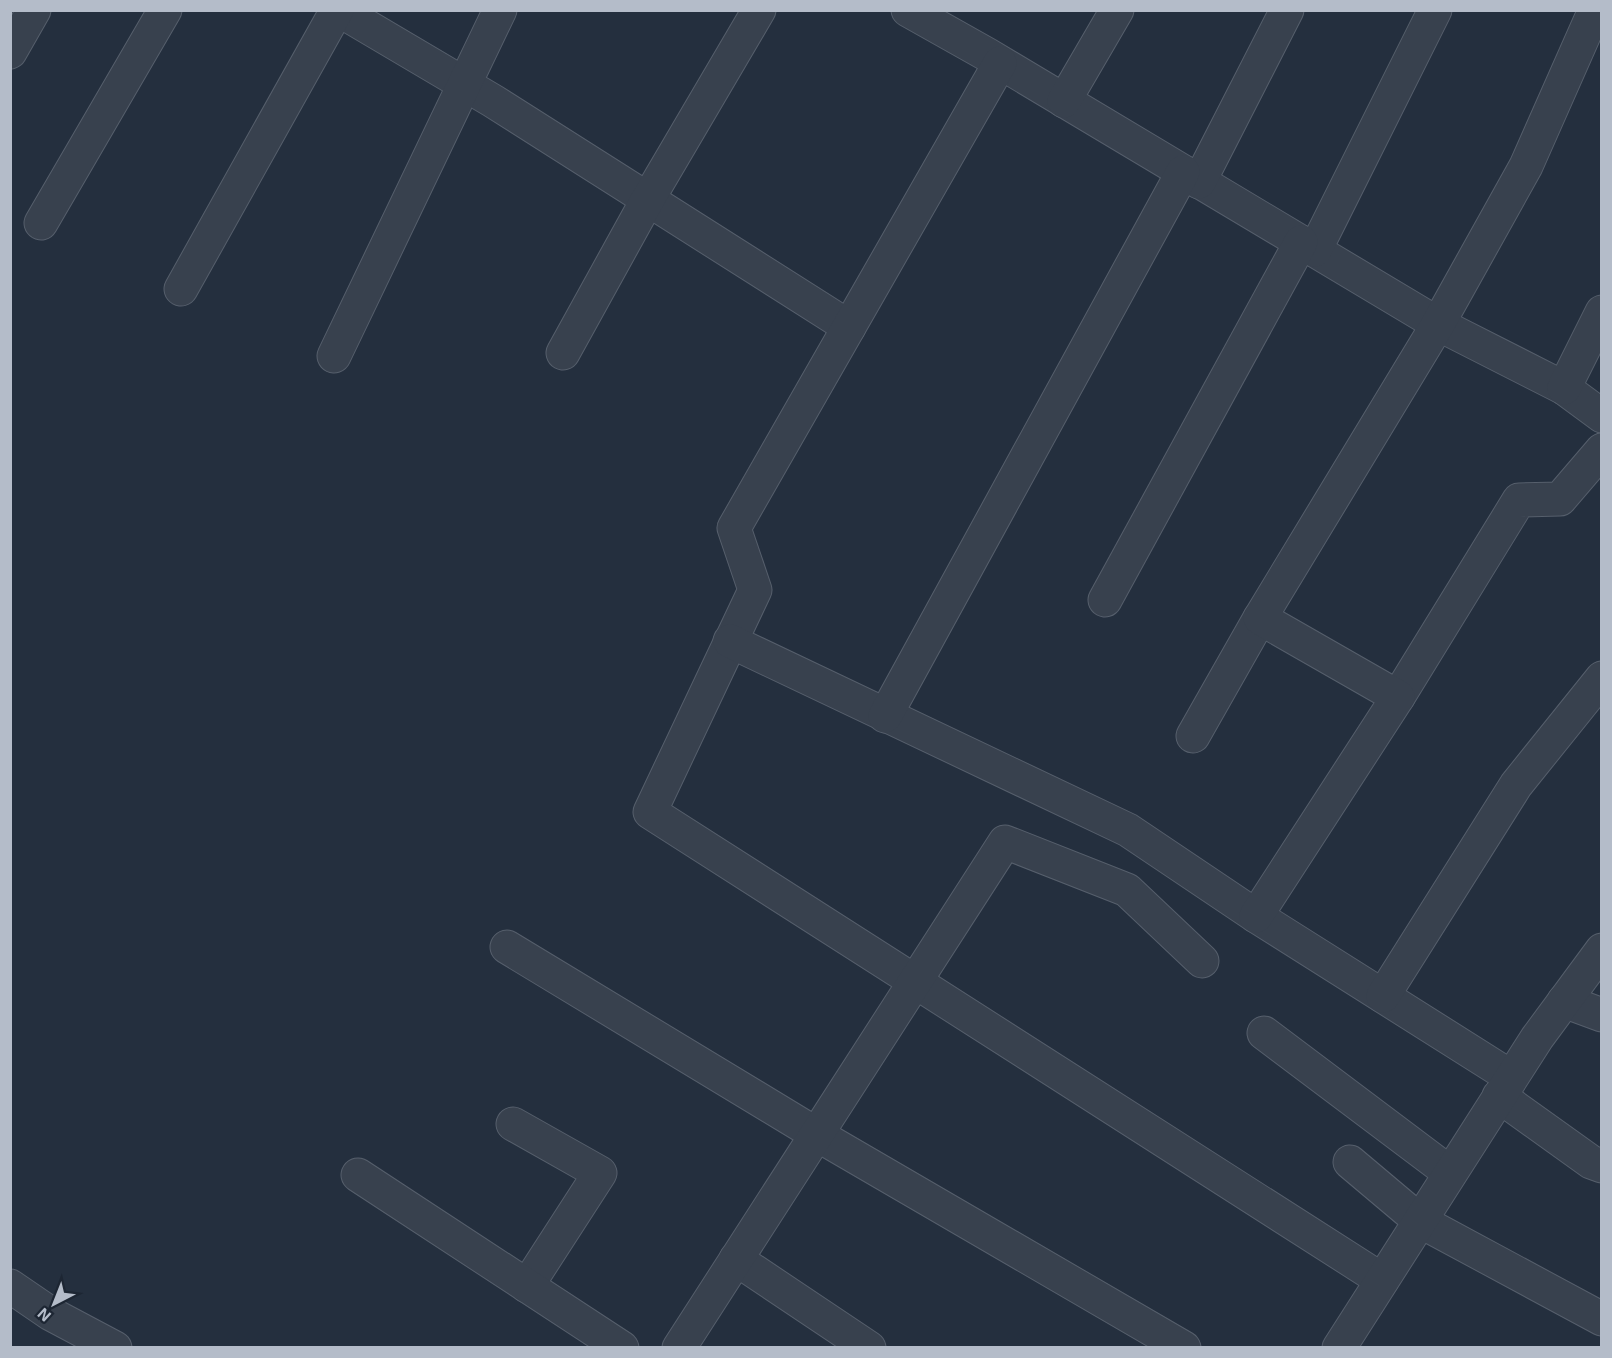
<svg xmlns="http://www.w3.org/2000/svg" width="1612" height="1358" font-family="'Exo 2',sans-serif">
<style>
.lines{fill:none;stroke-linecap:round;stroke-linejoin:round}
.minor-casing{stroke:#565f6c;stroke-width:35}
.minor{stroke:#38414e;stroke-width:33}
</style>
<rect width="100%" height="100%" fill="#242f3e"/>
<g class="lines">
<g class="minor-casing">
<g id="minor">
<path d="M339,10L493,101L849,327"/>
<path d="M908,10L988,55L1438,324L1564,388L1602,416"/>
<path d="M10,52L34,10"/>
<path d="M1000,63L734,528L755,590L650,812L1382,1280"/>
<path d="M1064,101L1117,10"/>
<path d="M1199,182L1287,10"/>
<path d="M41,223L165,10"/>
<path d="M1315,250L1435,10"/>
<path d="M181,289L337,10"/>
<path d="M563,353L648,199L759,10"/>
<path d="M334,356L500,10"/>
<path d="M1564,388L1602,312"/>
<path d="M1105,600L1301,242"/>
<path d="M730,641L1128,830L1256,916L1511,1077"/>
<path d="M1398,697L1519,500L1560,499L1602,450"/>
<path d="M885,716L1183,172"/>
<path d="M1193,736L1260,618"/>
<path d="M1256,916L1398,697L1260,618L1438,324L1526,166L1595,10"/>
<path d="M507,947L816,1134L1184,1348"/>
<path d="M1383,996L1516,785L1602,678"/>
<path d="M1564,1001L1602,1015"/>
<path d="M1264,1033L1450,1173"/>
<path d="M1499,1096L1591,1162L1602,1166"/>
<path d="M513,1124L600,1173L527,1286"/>
<path d="M1350,1162L1420,1221L1602,1319"/>
<path d="M358,1175L622,1348"/>
<path d="M736,1259L869,1348"/>
<path d="M10,1286L51,1314L115,1348"/>
<path d="M679,1348L1005,842L1127,890L1202,961"/>
<path d="M1339,1348L1537,1038L1602,950"/>
</g>
</g>
<use href="#minor" class="minor"/>
</g>
<rect width="1612" height="1358" fill="none" stroke="#b4bcc9" stroke-width="24"/>
<g transform="translate(54 1304) rotate(222)" stroke="#1d2633" stroke-width="4.5" paint-order="stroke">
<path d="M0-4.5L10 22L0 15L-10 22Z" fill="#b4bcc9"/>
<text y="-9" font-size="16" font-weight="bold" text-anchor="middle" fill="#b4bcc9">N</text>
</g>
</svg>
